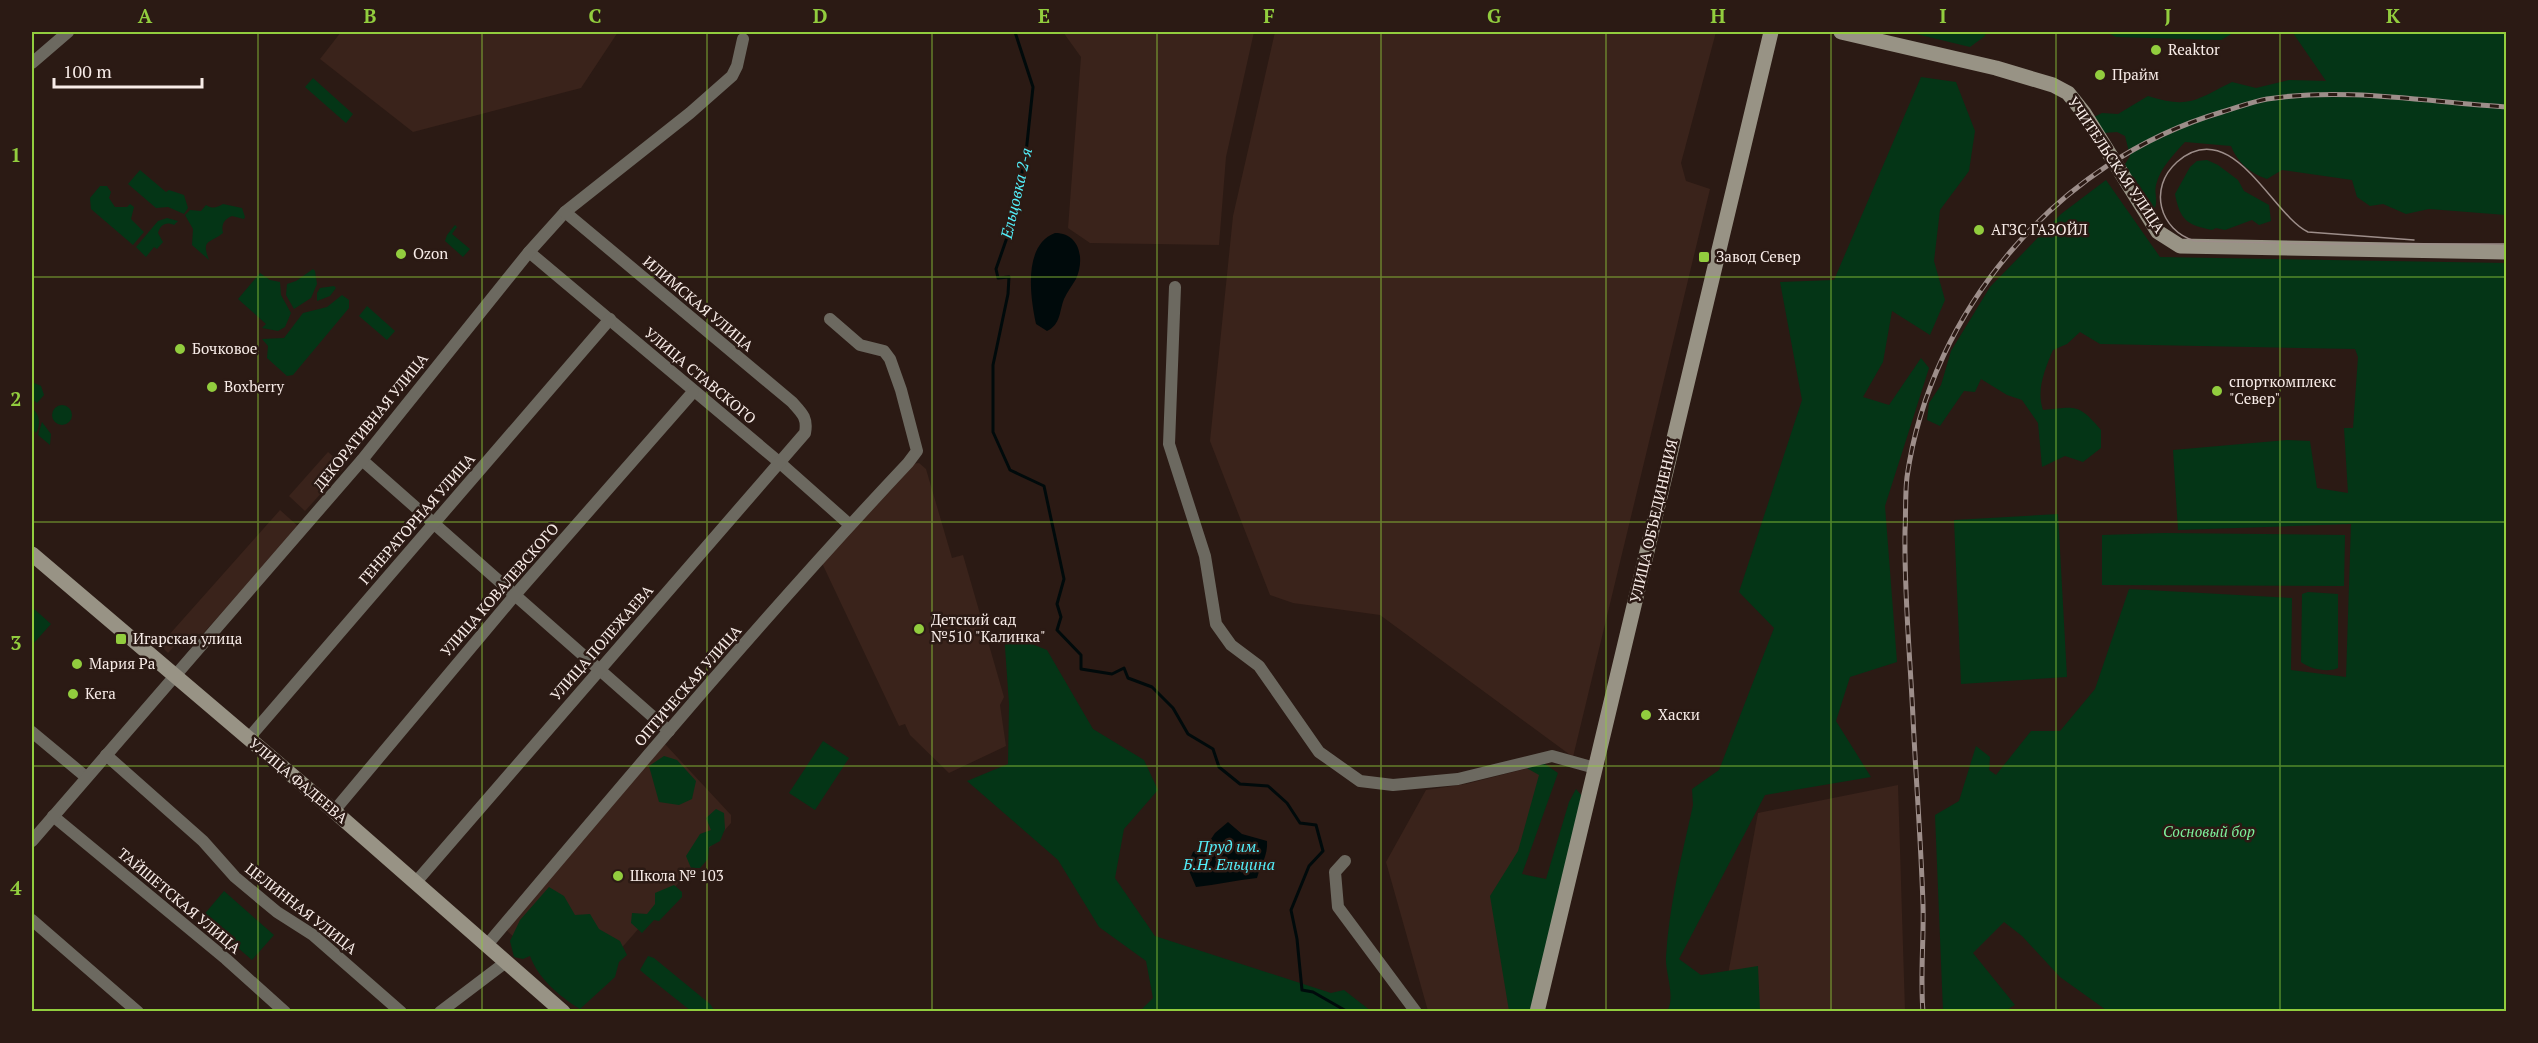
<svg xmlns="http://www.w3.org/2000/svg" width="2538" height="1043" font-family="'PT Serif',serif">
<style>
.built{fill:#3a231b}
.green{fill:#043516}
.water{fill:#000a0b}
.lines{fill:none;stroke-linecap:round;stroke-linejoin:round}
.stream{stroke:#000a0b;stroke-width:3}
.street{stroke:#6c6960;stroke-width:12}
.secondary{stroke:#989385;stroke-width:15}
.tram{stroke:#9d8e8a;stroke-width:1.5}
.rail-casing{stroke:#9d8e8a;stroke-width:5}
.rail{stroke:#2b1a14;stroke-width:3;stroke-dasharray:9;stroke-linecap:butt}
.grid{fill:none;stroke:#92cd3e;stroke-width:1.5;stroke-opacity:0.55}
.poi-dot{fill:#92cd3e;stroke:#2b1a14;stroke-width:2}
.labels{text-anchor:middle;stroke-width:5;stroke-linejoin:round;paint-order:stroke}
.poi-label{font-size:15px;fill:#f8ece8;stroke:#2b1a14;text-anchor:start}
.street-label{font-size:15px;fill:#f8ece8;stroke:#2b1a14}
.park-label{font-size:15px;font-style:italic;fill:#7df19c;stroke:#2b1a14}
.water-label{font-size:16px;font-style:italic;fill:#53edf8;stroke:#2b1a14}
.neatline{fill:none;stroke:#92cd3e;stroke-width:2}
.grid-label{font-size:20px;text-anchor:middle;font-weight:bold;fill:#92cd3e}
</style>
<rect width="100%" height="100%" fill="#2b1a14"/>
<g class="built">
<path d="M341,32H618L581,88L413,132L320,59Z"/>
<path d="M1063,32H1254L1226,157L1219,245L1090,243L1068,228L1081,57Z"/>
<path d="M1275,32H1716L1681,163L1686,181L1710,189L1573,757L1380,615L1293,603L1270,595L1210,441L1233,216Z"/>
<path d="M328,452L345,467L305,511L289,496Z"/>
<path d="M919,463L926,469L952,558L963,555L1004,697L1000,705L1006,746L949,773L910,735L905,724L899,726L821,561L910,464Z"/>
<path d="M280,510L299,527L190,648L180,640L168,653L160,645Z"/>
<path d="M665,744L731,815V823L590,984L571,987L505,929Z"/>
<path d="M1533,767L1545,774L1527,841L1494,895L1513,1011H1428L1386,862L1426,790L1466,784Z"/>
<path d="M1898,785L1905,1011L1721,1012L1758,813Z"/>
</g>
<g class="green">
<path d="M1908,32H1986L1985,36L1970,47Z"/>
<path d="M2106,32H2235L2221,40L2116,37Z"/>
<path d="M2271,32H2506V215L2429,209L2406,214L2383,204L2370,206L2357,197L2352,180L2282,170L2267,179C2251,174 2237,162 2231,146L2185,142C2174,154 2160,168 2156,185C2154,194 2158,198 2155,208L2145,201L2124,166L2130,156L2125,136L2117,132L2104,133L2092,118L2102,113L2118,114L2148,96C2189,109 2196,100 2232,82L2256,88L2289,80L2326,81L2293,33Z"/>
<path d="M1921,77L1956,82L1975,131L1969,171L1940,210L1934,261L1945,300L1930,335L1892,311L1883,362L1863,397L1889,405L1921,358L1929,368L1885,506L1897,662L1850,677L1836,721L1871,777L1765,795L1679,959L1701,975L1758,966L1760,1011H1667C1676,997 1665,973 1666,957C1669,905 1682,855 1693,805L1692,789L1719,770L1774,628L1739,592L1802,400L1780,282L1834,280Z"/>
<path d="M313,78L353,114L346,123L305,87Z"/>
<path d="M2207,160L2218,165L2238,180L2244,191L2269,205L2271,221L2259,225L2252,220L2225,230L2216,228L2212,230C2187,225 2180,220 2175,194L2190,167L2197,161Z"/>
<path d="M140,170L166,192L169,190L184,195L188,208L184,214L168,207L156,208L128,184Z"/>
<path d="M2106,180L2160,257L2506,263V1011H2111L2106,1010L2060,977L2022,936L2004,922L1973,953L2015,1005L2005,1011H1943L1935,815L1959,801L1976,746L1990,757L1989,770L1996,775L2031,731H2060L2095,689L2129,589L2292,598L2291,670L2346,677L2351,524L2178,530L2173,450L2287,440L2310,441L2317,488L2348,493L2344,428H2353L2358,357L2355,349L2100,344L2080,332L2067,344L2053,350C2045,369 2036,390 2043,410C2076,407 2078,403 2101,430V448L2083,462L2065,456L2042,467L2038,423L2022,400L2007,395L1981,379L1975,392L1964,391L1940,426L1927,420L1929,403L1941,385L1951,351L1990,287L2061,214Z"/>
<path d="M100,186H107L111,192L109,198L115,207H127L130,204L134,207L131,219L144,232L133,245L91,209L90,198Z"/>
<path d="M223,204L242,208L245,217L244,219L232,216C224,219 221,225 223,233C209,244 201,239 209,260L192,245L193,229L185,215L190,210L201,211L206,205C213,209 216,208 223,204Z"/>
<path d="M167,218L178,221L174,225C166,221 160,225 158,233L163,242L157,249L154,247L146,257L136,247L158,221Z"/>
<path d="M455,225L457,227L452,234L470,249L463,257L445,241L447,235Z"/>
<path d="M313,269L315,271L317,284L311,298L294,309L286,295L287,284L296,281Z"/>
<path d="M260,273L270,280L280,282L281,295L291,313L285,327L278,331L262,328L266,324L238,299Z"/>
<path d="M334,286L336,288L330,296L317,301V293L320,288Z"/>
<path d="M342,295L349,300V308L293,375L287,376L267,358L268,346L262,339L284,338L303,313L327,307Z"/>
<path d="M367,306L395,331L387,340L359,316Z"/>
<path d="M32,382L41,386L44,395L37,403L32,399Z"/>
<circle cx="62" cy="415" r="10"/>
<path d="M32,408C40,415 41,424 36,433L32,429Z"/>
<path d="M42,422L51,434L50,445L38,435Z"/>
<path d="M2058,514L2067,677L1961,684L1954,520Z"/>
<path d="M2164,533L2345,535L2344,586L2102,585V535Z"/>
<path d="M2308,592L2338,594V668C2328,673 2310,669 2301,662L2302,594Z"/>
<path d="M32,607L51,624L33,644L32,643Z"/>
<path d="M1004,633L1047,650L1093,729L1144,760L1158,790L1124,829L1115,878L1155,936L1331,993L1344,990L1371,1011H1140L1153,998L1146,961L1099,927L1058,860L967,781L1008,764L1009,704Z"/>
<path d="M823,741L849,758L815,810L789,793Z"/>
<path d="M664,756L677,760L696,781L692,799L679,805L659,802L649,766Z"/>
<path d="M1542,762L1558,773L1522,874L1546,879L1569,802L1576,789L1582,796L1532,1011H1509L1490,896L1518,851L1539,775L1523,766Z"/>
<path d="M716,809L724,813L725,829L720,841L709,847L708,859L700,868H691L686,856L700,834L711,830L706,818Z"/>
<path d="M674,885L682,892V897L659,921L654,920L642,933L631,923L632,913L647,914L655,904V893Z"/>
<path d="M549,887L564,896L575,915L590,914L599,929L620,941L627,955L619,962L615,977L580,1009C559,996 538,978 530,956L523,959L514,957L510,941L520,920Z"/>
<path d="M224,891L274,935L252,960L202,917Z"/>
<path d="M648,956L654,958L710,1004L715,1011H691L647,976L640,970Z"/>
</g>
<g class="water">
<path d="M1055,233C1080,233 1085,259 1076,279C1072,286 1067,292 1064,299C1059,312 1061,324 1047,331L1036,324C1030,296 1023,245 1055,233Z"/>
<path d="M1228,822L1242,834L1267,841C1268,856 1261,864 1257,878C1236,880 1217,885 1196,887L1187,866L1193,852L1209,842L1215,833Z"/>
</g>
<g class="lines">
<path class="stream" d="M1015,32L1033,87L1026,153L1011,226L996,269L998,278L1009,277L1008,294L993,365V432L1010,470L1044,486L1064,579L1057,604L1061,617L1057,630L1081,655V669L1112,674L1124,668L1128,678L1152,687L1173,708L1188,734L1213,749L1219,767L1240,784L1268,786L1287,803L1300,823L1316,825L1323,851L1309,866L1291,910L1297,939L1302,990L1313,992L1348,1012"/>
<g class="street">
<path d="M32,63L68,32"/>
<path d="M529,252L779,462L850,525"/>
<path d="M1175,287L1169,444L1205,556L1216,624L1231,645L1259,666L1319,752L1360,781L1393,785L1458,779L1552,756L1595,768"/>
<path d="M362,460L669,731"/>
<path d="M32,732L86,777"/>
<path d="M248,739L610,319"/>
<path d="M106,755L203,841L235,877L277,912L313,935L401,1012"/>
<path d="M334,811L515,595L693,392"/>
<path d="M53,816L226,959L285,1012"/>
<path d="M32,841L362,460L529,252L565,212L690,113L732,76L737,66L743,39"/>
<path d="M1345,861L1335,872L1338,907L1416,1012"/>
<path d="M416,882L805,433C808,418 802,413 792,402L565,212"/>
<path d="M32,920L138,1012"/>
<path d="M487,945C625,782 762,618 908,463L917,451L901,390L890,359L884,351L860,345L830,319"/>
<path d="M440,1012L506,962"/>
</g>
<g class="secondary">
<path d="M1841,32L1996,68L2053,85L2068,93L2084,113L2158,232L2180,246L2506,252"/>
<path d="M32,554L334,811L563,1012"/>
<path d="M1537,1012L1771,32"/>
</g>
<path class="tram" d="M2414,240L2308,232C2272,215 2232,114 2177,162C2148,188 2159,230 2195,241L2319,244H2506"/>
<g class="rail-casing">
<path id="rail" d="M1923,1012C1920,976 1924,940 1923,905C1921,842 1916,780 1913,718C1910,655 1904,593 1905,531C1906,513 1905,494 1907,477C1931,309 2059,160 2222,112C2236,108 2251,102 2267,99C2346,87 2427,102 2506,107"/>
</g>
<use href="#rail" class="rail"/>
</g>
<path class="grid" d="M258,32V1012M482,32V1012M707,32V1012M932,32V1012M1157,32V1012M1381,32V1012M1606,32V1012M1831,32V1012M2056,32V1012M2280,32V1012M32,277H2506M32,522H2506M32,766H2506"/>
<g class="poi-dot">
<circle cx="2156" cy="50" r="6"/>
<circle cx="2100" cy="75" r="6"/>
<circle cx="1979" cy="230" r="6"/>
<circle cx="401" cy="254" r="6"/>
<rect x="1698" y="251" width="12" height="12" rx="3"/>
<circle cx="180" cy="349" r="6"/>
<circle cx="212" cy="387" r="6"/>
<circle cx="2217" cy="391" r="6"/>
<circle cx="919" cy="629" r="6"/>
<rect x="115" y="633" width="12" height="12" rx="3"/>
<circle cx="77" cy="664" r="6"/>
<circle cx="73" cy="694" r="6"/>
<circle cx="1646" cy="715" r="6"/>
<circle cx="618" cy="876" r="6"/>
</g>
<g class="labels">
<g class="poi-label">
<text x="2168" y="55">Reaktor</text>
<text x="2112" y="80">Прайм</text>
<text x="1991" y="235">АГЗС ГАЗОЙЛ</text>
<text x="413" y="259">Ozon</text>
<text x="1716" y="262">Завод Север</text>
<text x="192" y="354">Бочковое</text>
<text x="2229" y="387">спорткомплекс<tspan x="2229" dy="17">"Север"</tspan></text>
<text x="224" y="392">Boxberry</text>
<text x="931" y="625">Детский сад<tspan x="931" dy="17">№510 "Калинка"</tspan></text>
<text x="133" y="644">Игарская улица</text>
<text x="89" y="669">Мария Ра</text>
<text x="85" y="699">Кега</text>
<text x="1658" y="720">Хаски</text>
<text x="630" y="881">Школа № 103</text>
</g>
<g class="street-label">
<text transform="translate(2116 165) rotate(56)" y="5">УЧИТЕЛЬСКАЯ УЛИЦА</text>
<text transform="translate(698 304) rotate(40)" y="5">ИЛИМСКАЯ УЛИЦА</text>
<text transform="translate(700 376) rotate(40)" y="5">УЛИЦА СТАВСКОГО</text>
<text transform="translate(371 422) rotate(-51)" y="5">ДЕКОРАТИВНАЯ УЛИЦА</text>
<text transform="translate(417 519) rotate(-49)" y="5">ГЕНЕРАТОРНАЯ УЛИЦА</text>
<text transform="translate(1654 521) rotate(-77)" y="5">УЛИЦА ОБЪЕДИНЕНИЯ</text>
<text transform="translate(500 590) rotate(-49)" y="5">УЛИЦА КОВАЛЕВСКОГО</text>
<text transform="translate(602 643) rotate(-49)" y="5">УЛИЦА ПОЛЕЖАЕВА</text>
<text transform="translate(688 686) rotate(-49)" y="5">ОПТИЧЕСКАЯ УЛИЦА</text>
<text transform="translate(298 781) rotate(40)" y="5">УЛИЦА ФАДЕЕВА</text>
<text transform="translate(179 901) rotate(40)" y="5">ТАЙШЕТСКАЯ УЛИЦА</text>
<text transform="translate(301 909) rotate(38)" y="5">ЦЕЛИННАЯ УЛИЦА</text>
</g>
<g class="park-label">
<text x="2209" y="837">Сосновый бор</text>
</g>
<g class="water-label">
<text transform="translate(1016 193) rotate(-77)" y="6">Ельцовка 2-я</text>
<text x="1229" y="852">Пруд им.<tspan x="1229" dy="18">Б.Н. Ельцина</tspan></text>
</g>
</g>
<rect width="2538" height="1043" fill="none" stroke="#2b1a14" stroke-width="66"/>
<path d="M54 78v9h148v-9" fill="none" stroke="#f8ece8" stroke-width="3"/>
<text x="63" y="78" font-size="18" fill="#f8ece8" stroke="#2b1a14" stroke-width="4.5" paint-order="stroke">100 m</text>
<rect x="33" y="33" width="2472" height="977" class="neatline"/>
<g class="grid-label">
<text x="145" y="23">A</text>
<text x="370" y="23">B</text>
<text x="595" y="23">C</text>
<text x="820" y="23">D</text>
<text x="1044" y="23">E</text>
<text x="1269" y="23">F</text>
<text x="1494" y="23">G</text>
<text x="1718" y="23">H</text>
<text x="1943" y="23">I</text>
<text x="2168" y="23">J</text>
<text x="2393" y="23">K</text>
<text x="16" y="162">1</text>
<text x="16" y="406">2</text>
<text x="16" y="650">3</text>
<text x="16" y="895">4</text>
</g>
</svg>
